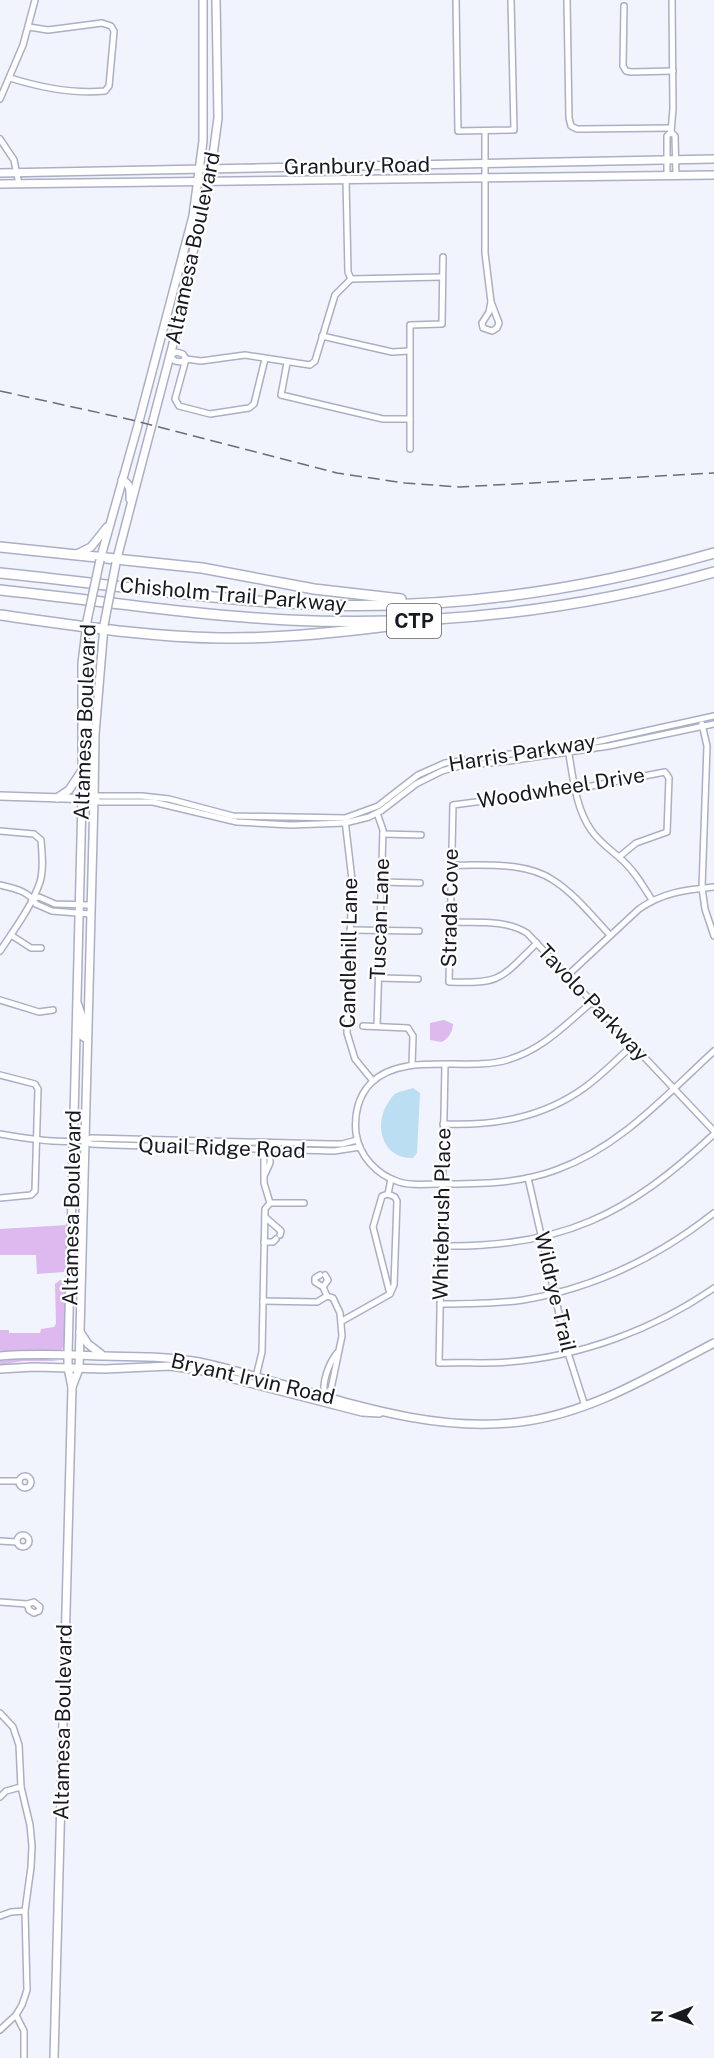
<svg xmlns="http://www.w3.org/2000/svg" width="714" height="2058" font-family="'Public Sans',sans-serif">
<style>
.green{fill:#deb9ef}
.water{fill:#bbdef2}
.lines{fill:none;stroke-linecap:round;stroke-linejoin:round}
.street-casing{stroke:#aaafc6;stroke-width:8}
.secondary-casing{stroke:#aaafc6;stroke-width:10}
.highway-casing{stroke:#aaafc6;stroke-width:12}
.street{stroke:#fff;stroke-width:5}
.secondary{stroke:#fff;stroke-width:7}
.highway{stroke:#fff;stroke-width:9}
.rail{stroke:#6a6d75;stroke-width:1.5;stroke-dasharray:12 6;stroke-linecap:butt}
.secondary-bridge-casing{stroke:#aaafc6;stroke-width:10;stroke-linecap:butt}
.secondary-bridge{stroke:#fff;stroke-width:7}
.labels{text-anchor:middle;stroke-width:4.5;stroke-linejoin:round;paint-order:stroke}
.shield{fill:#fff;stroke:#5d5f64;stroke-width:1.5}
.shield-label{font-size:20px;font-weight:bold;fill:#181a22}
.street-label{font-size:21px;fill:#181a22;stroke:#fff}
</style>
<rect width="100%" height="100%" fill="#f1f4fd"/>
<g class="green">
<path d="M444,1020L453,1024C453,1031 448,1040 441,1042L430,1040V1023Z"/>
<path d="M68,1225L67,1263L64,1272L37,1274L36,1255H0V1229Z"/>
<path d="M60,1280H65L66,1283L64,1347L60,1351H0V1330H9V1333H40L41,1329L54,1327L56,1324L55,1284Z"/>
<path d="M15,1359H46L59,1361H23L0,1365V1361Z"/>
</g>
<path class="water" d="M413,1088L420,1093L417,1153L413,1158C384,1159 374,1129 386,1106C389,1102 391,1097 395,1094C400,1091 408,1090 413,1088Z"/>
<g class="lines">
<g class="street-casing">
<g id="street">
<path d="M456,0L458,131L514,130L511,0"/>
<path d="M567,0L569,118L571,126L577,129H583L671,128"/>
<path d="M672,0L673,109L671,132L675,136L676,176"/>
<path d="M624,6L623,66L626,71L631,72L673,71"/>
<path d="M10,78C39,87 74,94 105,91L109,86L114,31L111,26L102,23L48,30L29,27"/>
<path d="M0,99L23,45L35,0"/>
<path d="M485,131V253L491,302"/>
<path d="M0,139L14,160L19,184"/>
<path d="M667,176V136L671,132"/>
<path d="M346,180L348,272L351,279"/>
<path d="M491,302L499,323L497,328L492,331L483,328L482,323L489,312Z"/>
<path d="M322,336L392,352L409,351"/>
<path d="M170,356L175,361L181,362L186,359L201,361L245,355L310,365L315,361L335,295L351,279L442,277"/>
<path d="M170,356L176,352L183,354L186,359"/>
<path d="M186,359L175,399L179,406L210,414L249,408L254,404L265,359"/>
<path d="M287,363L281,395L383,419H410"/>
<path d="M410,449V325L442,324L443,257"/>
<path d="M702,724L707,746L702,888L705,909L714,936"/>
<path d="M568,749C573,776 575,807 591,830C599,842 610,849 621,859C634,870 643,886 652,900"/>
<path d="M94,799L98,796H142L169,799L233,816L345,818L378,806L418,775L445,763L591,743L714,716"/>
<path d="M94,799L99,802H153L237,822L291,825L345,823L369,817L381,811L416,784L442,771L460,766L509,761L609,746L714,724"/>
<path d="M377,813L383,830L377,1026"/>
<path d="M345,820L352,880L347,1033L355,1059L373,1081"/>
<path d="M0,831L34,834L41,840C42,853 44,869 40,882C32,906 14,930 0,951"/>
<path d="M383,834L421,835"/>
<path d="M451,865C484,866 524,861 553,880C575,894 592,916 610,935"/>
<path d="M381,882L420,883"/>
<path d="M0,885C13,888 29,891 36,904L52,911L90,914"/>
<path d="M33,898L39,897L55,904L90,905"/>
<path d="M450,922C475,923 505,919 527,933L714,1131"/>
<path d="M350,930L419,931"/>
<path d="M11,935L31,948H41"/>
<path d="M537,943C500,979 502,984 449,982L453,805L576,789L665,772L669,778L667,832L636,843L619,857"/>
<path d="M567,976L639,909C663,892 686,890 714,887"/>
<path d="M379,978L418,979"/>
<path d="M0,1000L39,1012L53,1010"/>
<path d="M592,1002C565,1025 542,1050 507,1060C466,1072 403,1051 371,1083C358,1096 354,1115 356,1133C359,1156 377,1175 399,1182C411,1186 426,1184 439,1184C479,1184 518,1184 556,1170C620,1147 665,1096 714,1051"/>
<path d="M363,1026L408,1028L413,1036L412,1065"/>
<path d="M445,1065L439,1363C462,1362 485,1364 508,1362C580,1357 655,1329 714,1288"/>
<path d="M0,1075L35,1084L38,1089L35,1191L31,1195L0,1198"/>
<path d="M443,1124C494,1126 542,1118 584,1088C602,1075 617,1059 633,1045"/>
<path d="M0,1134C22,1138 71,1146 91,1138L329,1144H342L357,1140"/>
<path d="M85,1141L91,1144L113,1145L334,1151L360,1147"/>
<path d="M265,1174L270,1163V1153L266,1152"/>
<path d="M528,1178L568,1353L585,1406"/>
<path d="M388,1194L391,1179"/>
<path d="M270,1203H304"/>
<path d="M265,1217L281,1231L280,1235"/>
<path d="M264,1242H273L276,1239"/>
<path d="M442,1246C561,1248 628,1215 714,1134"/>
<path d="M320,1275L315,1278V1282L323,1287"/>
<path d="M325,1275L328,1280L323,1287L327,1296"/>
<path d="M263,1301L317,1302L327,1296L333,1298L340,1313L342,1336L331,1389L325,1396"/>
<path d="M440,1304C468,1304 496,1304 523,1300C595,1288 657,1258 714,1213"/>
<path d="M342,1321L390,1294L373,1227L382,1196L388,1194L395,1197L397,1201L394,1285L390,1294"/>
<path d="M256,1377L262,1352L265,1209L270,1203L264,1183V1153L266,1147"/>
<path d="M325,1396C321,1383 329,1363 337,1353"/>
<circle cx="25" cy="1482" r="6"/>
<path d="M0,1481H19"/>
<circle cx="23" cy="1541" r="6"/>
<path d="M0,1541L17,1542"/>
<path d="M0,1602L27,1604"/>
<path d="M34,1602L40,1607L39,1611L34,1613L29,1610L27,1604Z"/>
<path d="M0,1713L13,1727L19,1745L21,1787L30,1825L32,1846L31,1867L25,1911L27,1990L22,2005L16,2015L0,2030"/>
<path d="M0,1797L6,1791L21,1787"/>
<path d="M0,1916L11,1912L25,1911"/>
<path d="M16,2015L24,2031V2058"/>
</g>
</g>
<g class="secondary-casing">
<g id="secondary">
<path d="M0,173L714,159"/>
<path d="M0,184L714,175"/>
<path d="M122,480C131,484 130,490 130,499"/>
<path d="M77,554L91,547L107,527"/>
<path d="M100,560L138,425L193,216L203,141V0"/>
<path d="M116,562L173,344L211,170L218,118L216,0"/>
<path d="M85,686C87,697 84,712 96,716"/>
<path d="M82,714L88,720L91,741"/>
<path d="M0,796L94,799"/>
<path d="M57,798L69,790L81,772"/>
<path d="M78,1005L82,1017V1036L87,1039"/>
<path d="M80,1332L88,1344L101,1354"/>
<path d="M0,1356C35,1353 70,1355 104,1356C136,1357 168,1356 199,1362C305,1385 417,1438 527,1421C594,1411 654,1374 714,1343"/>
<path d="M0,1369L34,1367L105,1369L170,1366L199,1370L362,1412L379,1413"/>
<path d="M72,1387L79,1369L94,799L95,734L104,626"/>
<path d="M54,2058L72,1387L68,1368V1355L82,799V663L87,623"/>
</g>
</g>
<g class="highway-casing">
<g id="highway">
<path d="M0,547L202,568L314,589L401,599"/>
<path d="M0,573C108,584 216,601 325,605C456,609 588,589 714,553"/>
<path d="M0,590C96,600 192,615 288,620C432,627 575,611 714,572"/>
<path d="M0,615C73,625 146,637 219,638C275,639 333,633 388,626"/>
</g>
</g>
<use href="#street" class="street"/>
<use href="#secondary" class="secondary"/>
<use href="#highway" class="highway"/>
<path class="rail" d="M0,391L132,420L337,473L405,483L459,487L714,473"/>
<g class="secondary-bridge-casing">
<g id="secondary-bridge">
<path d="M87,621L100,560"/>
<path d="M104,625L116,563"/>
</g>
</g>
<use href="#secondary-bridge" class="secondary-bridge"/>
</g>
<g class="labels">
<rect class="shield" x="387" y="604" width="54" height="34" rx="4.5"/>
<g class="shield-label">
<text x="414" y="628">CTP</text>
</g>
<g class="street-label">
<text transform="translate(357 166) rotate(-1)" y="7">Granbury Road</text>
<text transform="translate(193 248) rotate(-78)" y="7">Altamesa Boulevard</text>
<text transform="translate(233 595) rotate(5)" y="7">Chisholm Trail Parkway</text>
<text transform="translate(85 722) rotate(-88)" y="7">Altamesa Boulevard</text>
<text transform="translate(522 753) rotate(-9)" y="7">Harris Parkway</text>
<text transform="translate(561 788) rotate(-9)" y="7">Woodwheel Drive</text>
<text transform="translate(450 908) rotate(-89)" y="7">Strada Cove</text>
<text transform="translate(380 919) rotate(-88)" y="7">Tuscan Lane</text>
<text transform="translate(349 953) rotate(-89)" y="7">Candlehill Lane</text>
<text transform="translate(593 1003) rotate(47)" y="7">Tavolo Parkway</text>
<text transform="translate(222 1148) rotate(2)" y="7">Quail Ridge Road</text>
<text transform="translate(72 1208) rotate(-89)" y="7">Altamesa Boulevard</text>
<text transform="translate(442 1214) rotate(-89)" y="7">Whitebrush Place</text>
<text transform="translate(555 1292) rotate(77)" y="7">Wildrye Trail</text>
<text transform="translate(253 1379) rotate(13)" y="7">Bryant Irvin Road</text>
<text transform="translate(63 1722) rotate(-89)" y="7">Altamesa Boulevard</text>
</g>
</g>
<g transform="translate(672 2016) rotate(269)" stroke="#ffffff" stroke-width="4.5" paint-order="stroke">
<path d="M0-4.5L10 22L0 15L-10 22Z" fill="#181a22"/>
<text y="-9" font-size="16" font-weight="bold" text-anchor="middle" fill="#181a22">N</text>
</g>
</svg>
